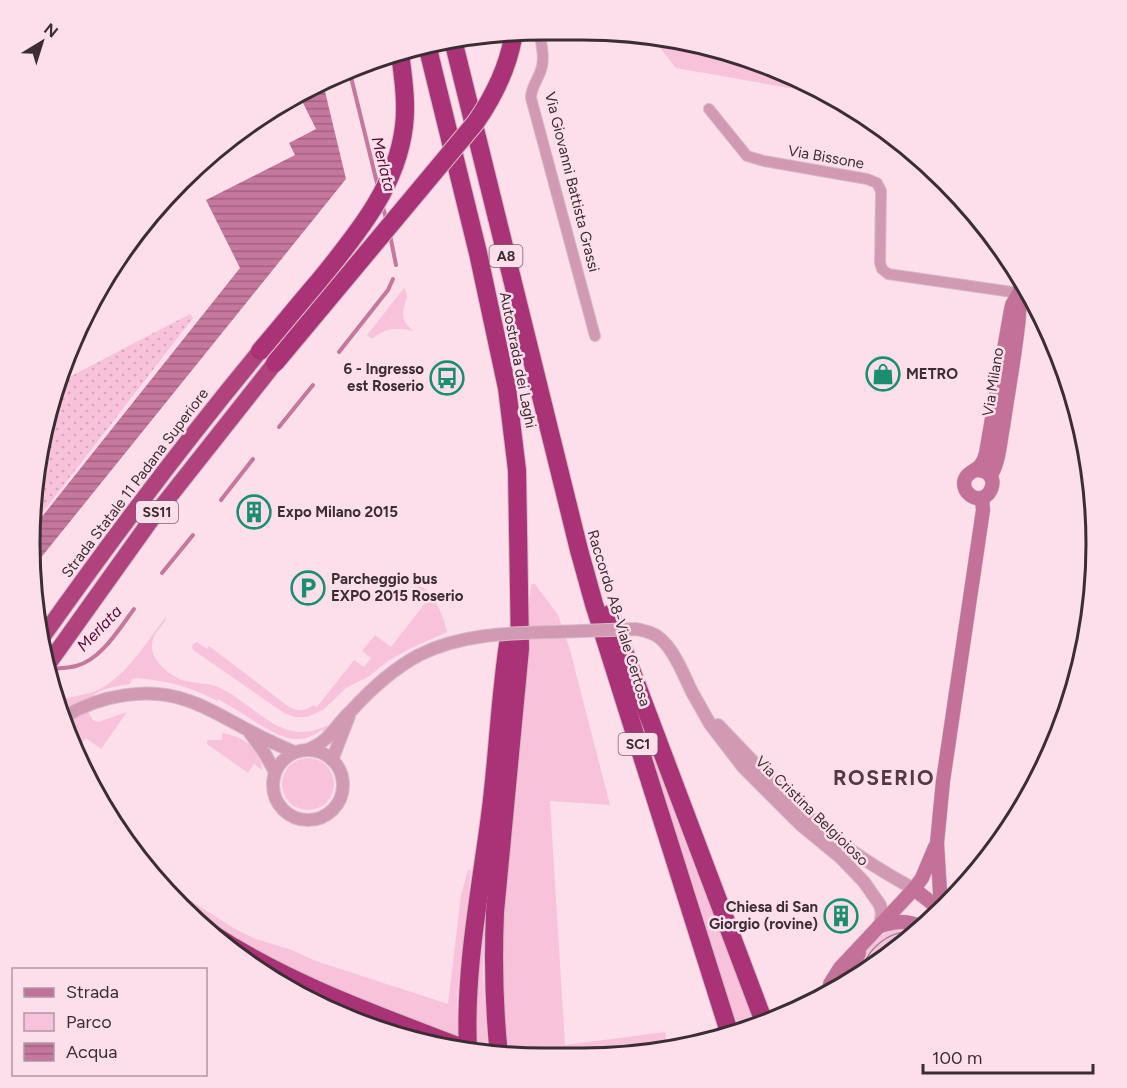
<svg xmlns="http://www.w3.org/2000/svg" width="1127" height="1088" font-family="Figtree,sans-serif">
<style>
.green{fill:#f8c2da}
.garden{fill:url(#garden-dots)}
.water{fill:url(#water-rules)}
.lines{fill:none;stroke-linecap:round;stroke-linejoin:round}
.stream{stroke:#c5779d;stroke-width:4}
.minor-casing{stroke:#d6bbc7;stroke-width:12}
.tertiary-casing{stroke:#d6bbc7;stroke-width:14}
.secondary-casing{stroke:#d6bbc7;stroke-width:15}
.trunk-casing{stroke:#d6bbc7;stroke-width:18}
.motorway-casing{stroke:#d6bbc7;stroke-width:20}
.minor{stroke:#d299b3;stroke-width:10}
.tertiary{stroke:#d299b3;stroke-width:12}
.secondary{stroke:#c37199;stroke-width:14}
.trunk{stroke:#b0427e;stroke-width:16}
.motorway{stroke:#aa3276;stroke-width:18}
.tram{stroke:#9e8892;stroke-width:1.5}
.tertiary-bridge-casing{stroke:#d6bbc7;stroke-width:14;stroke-linecap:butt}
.motorway-bridge-casing{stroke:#d6bbc7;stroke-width:20;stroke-linecap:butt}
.tertiary-bridge{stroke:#d299b3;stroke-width:12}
.motorway-bridge{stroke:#aa3276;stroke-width:18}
.labels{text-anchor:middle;stroke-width:5;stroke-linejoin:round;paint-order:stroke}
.shield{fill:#fddfec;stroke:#75626a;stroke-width:1.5}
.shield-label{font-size:14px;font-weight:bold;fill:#3b2d33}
.street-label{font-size:15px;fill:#3b2d33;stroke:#fddfec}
.poi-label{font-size:15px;font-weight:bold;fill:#3b2d33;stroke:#fddfec;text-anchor:start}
.water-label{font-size:16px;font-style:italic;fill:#540c36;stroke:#fddfec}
.district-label{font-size:21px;font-weight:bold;letter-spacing:1.5px;fill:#553846;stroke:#fddfec}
.rim{fill:none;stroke:#3b2d33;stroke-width:3}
</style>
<defs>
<pattern id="garden-dots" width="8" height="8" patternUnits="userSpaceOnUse" patternTransform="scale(1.5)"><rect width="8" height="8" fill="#f8c2da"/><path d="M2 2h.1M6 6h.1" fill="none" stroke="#d6a7bc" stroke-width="1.8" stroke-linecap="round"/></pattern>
<pattern id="water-rules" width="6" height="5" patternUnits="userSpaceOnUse" patternTransform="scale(1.5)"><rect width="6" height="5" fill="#c5779d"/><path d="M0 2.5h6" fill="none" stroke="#a16281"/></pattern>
</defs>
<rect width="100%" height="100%" fill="#fddfec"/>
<g class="green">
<path d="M649,34L748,57L835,96L676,68Z"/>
<path d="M404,288C414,302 391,312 413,331C396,327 386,328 372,339L367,335Z"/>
<path d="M531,584H535L558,615L570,650L610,805L550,801L565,1045L665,1032L668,1048L617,1057L505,1056L502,901Z"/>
<path d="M418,586C434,589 444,618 447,632L411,648L388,661L368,677L346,688L323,710L307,717H295L284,713L193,650L192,647L193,644L197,642L207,649L209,646L289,707C299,712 305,711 314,705L317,707L354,660L364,667L371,658L362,651L375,635L391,647L426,602L412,589Z"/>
<path d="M165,618L166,620C162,626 155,632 153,639C147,657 167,674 182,680C194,684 207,682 218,687C256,704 281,749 328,725V726L324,731L322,730C295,749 278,735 254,721C242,713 230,706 218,699L217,701C189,686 168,681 137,678L132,679L130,684C111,687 72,693 93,720L98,722L127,712L101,749L86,738L77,749L58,702C70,695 85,696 98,690C126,676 146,643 165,618Z"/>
<path d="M645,725L759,1024L738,1032L642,727Z"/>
<path d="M222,733C242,736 261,747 262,770L254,764L248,773L207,744V740H222Z"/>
<circle cx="308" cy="784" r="26"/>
<path d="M468,870H471L457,996L458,1048L411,1040L316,1005L250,963L400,1029L403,1015L303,977L209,926L189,913L161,886L163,883L235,929L256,939L292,950L316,961L448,1004L461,895Z"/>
<path d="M899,927L919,930L896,952L857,976C856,953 878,933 899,927Z"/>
<path d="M482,932L485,933L483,971L488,1053L476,1051L474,1006Z"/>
</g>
<path class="garden" d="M190,314L193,318L33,525L34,477L56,384Z"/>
<path class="water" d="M323,83L346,179L31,570L33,528L240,268L206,200L295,155L289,143L316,129L300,97Z"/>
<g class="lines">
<g class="stream">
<path d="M349,69L378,187"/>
<path d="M382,203L386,219"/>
<path d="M390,235L396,265"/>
<path d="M339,352L388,290L393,279"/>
<path d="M279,427L313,385"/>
<path d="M221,500L253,459"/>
<path d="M162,573L193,535"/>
<path d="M52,669C60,668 69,668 76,666C101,660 119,629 134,609"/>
</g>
<g class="minor-casing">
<g id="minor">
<path d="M540,37C542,46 544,58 542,66C540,78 531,85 531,98L595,336"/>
<path d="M709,109L747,156L764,161L867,179L877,183L881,191L880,263L882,269L888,274L1019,293"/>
</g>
</g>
<g class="tertiary-casing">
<g id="tertiary">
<path d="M692,692L710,724L743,767L801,825L840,857L864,882L880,905L882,913L880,926"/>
<path d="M64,717C100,695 149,686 189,701C210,708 228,720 248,730C263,738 278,745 294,752"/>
<path d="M718,725C751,759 783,795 819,826C848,850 881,871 914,889"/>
<path d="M250,733L264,752L275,772"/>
<circle cx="308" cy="785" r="35"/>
<path d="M307,750C331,741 334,726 352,710"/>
<path d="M332,760L349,716"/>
</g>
</g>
<g class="secondary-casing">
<g id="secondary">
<path d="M975,470C1006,469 990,510 970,495C966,492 964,487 964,483C965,473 974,472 980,466C983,462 985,458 986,453L1010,315L1012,305L1019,293"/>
<path d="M990,476C999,465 1000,441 1003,427C1008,393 1014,360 1018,326C1020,311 1019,296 1021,280"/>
<path d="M914,889L933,904L939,912"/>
<path d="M941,909L937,843L943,781L983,510L982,498"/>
<path d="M880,926C897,921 906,920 923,927"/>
<path d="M850,980L851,969L859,953"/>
<path d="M831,992L830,984L840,968L914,889L922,878L935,847"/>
</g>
</g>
<g class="trunk-casing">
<g id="trunk">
<path d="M41,639C111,540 183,444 260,351"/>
<path d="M46,667L151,520L275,363"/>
</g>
</g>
<g class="motorway-casing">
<g id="motorway">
<path d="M453,40L579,550L594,604L730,1035"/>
<path d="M427,45L478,253L507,388L517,470L520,649L495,912C493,960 494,1008 499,1055"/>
<path d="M260,351C280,328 299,304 319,281C356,235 397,187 404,126C407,102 403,77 400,53"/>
<path d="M610,614L764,1022"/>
<path d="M211,933C290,985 380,1016 468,1050C464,969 481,888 491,808C498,752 500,694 509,638"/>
</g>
</g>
<use href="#minor" class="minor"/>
<use href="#tertiary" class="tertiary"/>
<use href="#secondary" class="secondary"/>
<use href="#trunk" class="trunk"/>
<use href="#motorway" class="motorway"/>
<path class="tram" d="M862,973C865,950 891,927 915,934"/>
<g class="tertiary-bridge-casing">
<path id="tertiary-bridge" d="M352,710C372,688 393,669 419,655C461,634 508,633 554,632C581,631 609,630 636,629C641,630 646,631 651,633C671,640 683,674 692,692"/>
</g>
<g class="motorway-bridge-casing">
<path id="motorway-bridge" d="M275,363L476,122C494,96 507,70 513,38"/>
</g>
<use href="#tertiary-bridge" class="tertiary-bridge"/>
<use href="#motorway-bridge" class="motorway-bridge"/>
</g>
<defs>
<g id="shop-ring" transform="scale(1.725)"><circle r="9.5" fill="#fddfec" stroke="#1b8e70" stroke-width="1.5"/><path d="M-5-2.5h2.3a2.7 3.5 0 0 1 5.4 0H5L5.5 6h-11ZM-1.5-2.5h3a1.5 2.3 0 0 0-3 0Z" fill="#1b8e70"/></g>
<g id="bus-ring" transform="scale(1.725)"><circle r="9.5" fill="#fddfec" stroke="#1b8e70" stroke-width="1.5"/><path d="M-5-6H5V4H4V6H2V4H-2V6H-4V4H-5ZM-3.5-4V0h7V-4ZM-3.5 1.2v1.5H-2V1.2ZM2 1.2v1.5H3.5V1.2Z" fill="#1b8e70"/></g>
<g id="building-ring" transform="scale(1.725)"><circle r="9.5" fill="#fddfec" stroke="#1b8e70" stroke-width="1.5"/><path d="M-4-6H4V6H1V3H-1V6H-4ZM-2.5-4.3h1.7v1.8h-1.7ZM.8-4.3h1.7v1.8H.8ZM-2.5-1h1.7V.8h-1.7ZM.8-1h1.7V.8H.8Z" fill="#1b8e70"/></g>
<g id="parking-ring" transform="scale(1.725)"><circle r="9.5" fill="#fddfec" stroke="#1b8e70" stroke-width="1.5"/><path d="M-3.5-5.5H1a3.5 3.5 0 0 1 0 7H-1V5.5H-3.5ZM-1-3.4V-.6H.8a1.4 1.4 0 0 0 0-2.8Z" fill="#1b8e70"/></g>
</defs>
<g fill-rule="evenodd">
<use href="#shop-ring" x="883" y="374"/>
<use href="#bus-ring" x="447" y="378"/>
<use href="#building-ring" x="254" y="512"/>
<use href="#parking-ring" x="308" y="588"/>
<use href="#building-ring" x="841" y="916"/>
</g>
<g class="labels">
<g class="shield">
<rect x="489.5" y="245" width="33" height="22" rx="4.5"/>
<rect x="136" y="501" width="42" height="22" rx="4.5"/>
<rect x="618.5" y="733" width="39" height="22" rx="4.5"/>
</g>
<g class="shield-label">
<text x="506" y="261">A8</text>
<text x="157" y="517">SS11</text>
<text x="638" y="749">SC1</text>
</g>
<g class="street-label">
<text transform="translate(826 157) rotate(10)" y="5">Via Bissone</text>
<text transform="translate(572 182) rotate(76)" y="5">Via Giovanni Battista Grassi</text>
<text transform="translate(518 360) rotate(79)" y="5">Autostrada dei Laghi</text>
<text transform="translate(993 382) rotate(-81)" y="5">Via Milano</text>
<text transform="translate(135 483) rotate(-53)" y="5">Strada Statale 11 Padana Superiore</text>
<text transform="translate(619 618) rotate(73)" y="5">Raccordo A8-Viale Certosa</text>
<text transform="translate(812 811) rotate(44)" y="5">Via Cristina Belgioioso</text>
</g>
<g class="poi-label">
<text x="424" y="374" text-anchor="end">6 - Ingresso<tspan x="424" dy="17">est Roserio</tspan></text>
<text x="906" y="379">METRO</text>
<text x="277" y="517">Expo Milano 2015</text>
<text x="331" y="584">Parcheggio bus<tspan x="331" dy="17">EXPO 2015 Roserio</tspan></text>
<text x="818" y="912" text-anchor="end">Chiesa di San<tspan x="818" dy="17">Giorgio (rovine)</tspan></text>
</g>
<g class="water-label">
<text transform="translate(384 164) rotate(76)" y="6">Merlata</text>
<text transform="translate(99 628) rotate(-46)" y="6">Merlata</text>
</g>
<g class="district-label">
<text x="884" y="785">ROSERIO</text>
</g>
</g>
<path d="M0 0H1127V1088H0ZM544 40H582A504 504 0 0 1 1086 544V544A504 504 0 0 1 582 1048H544A504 504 0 0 1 40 544V544A504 504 0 0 1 544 40Z" fill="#fddfec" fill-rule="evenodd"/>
<path class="rim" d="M544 40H582A504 504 0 0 1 1086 544V544A504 504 0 0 1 582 1048H544A504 504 0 0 1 40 544V544A504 504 0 0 1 544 40Z"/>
<rect x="12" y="968" width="195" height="108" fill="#fddfec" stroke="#af98a2" stroke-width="1.5"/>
<rect x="24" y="988" width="30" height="9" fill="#c37199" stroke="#af98a2" stroke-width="1.5"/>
<text x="66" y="998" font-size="18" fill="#3b2d33">Strada</text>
<rect x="24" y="1013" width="30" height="18" fill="#f8c2da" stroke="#af98a2" stroke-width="1.5"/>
<text x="66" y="1028" font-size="18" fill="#3b2d33">Parco</text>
<rect x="24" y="1043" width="30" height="18" fill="url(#water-rules)" stroke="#af98a2" stroke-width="1.5"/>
<text x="66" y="1058" font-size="18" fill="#3b2d33">Acqua</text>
<g transform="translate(42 42) rotate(38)" stroke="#fddfec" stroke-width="4.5" paint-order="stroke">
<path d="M0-4.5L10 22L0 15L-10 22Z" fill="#3b2d33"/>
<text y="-9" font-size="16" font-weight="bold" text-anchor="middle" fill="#3b2d33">N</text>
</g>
<path d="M923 1064v9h170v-9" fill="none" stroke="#3b2d33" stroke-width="3"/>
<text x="932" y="1064" font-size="18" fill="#3b2d33" stroke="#fddfec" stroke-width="4.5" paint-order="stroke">100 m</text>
</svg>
